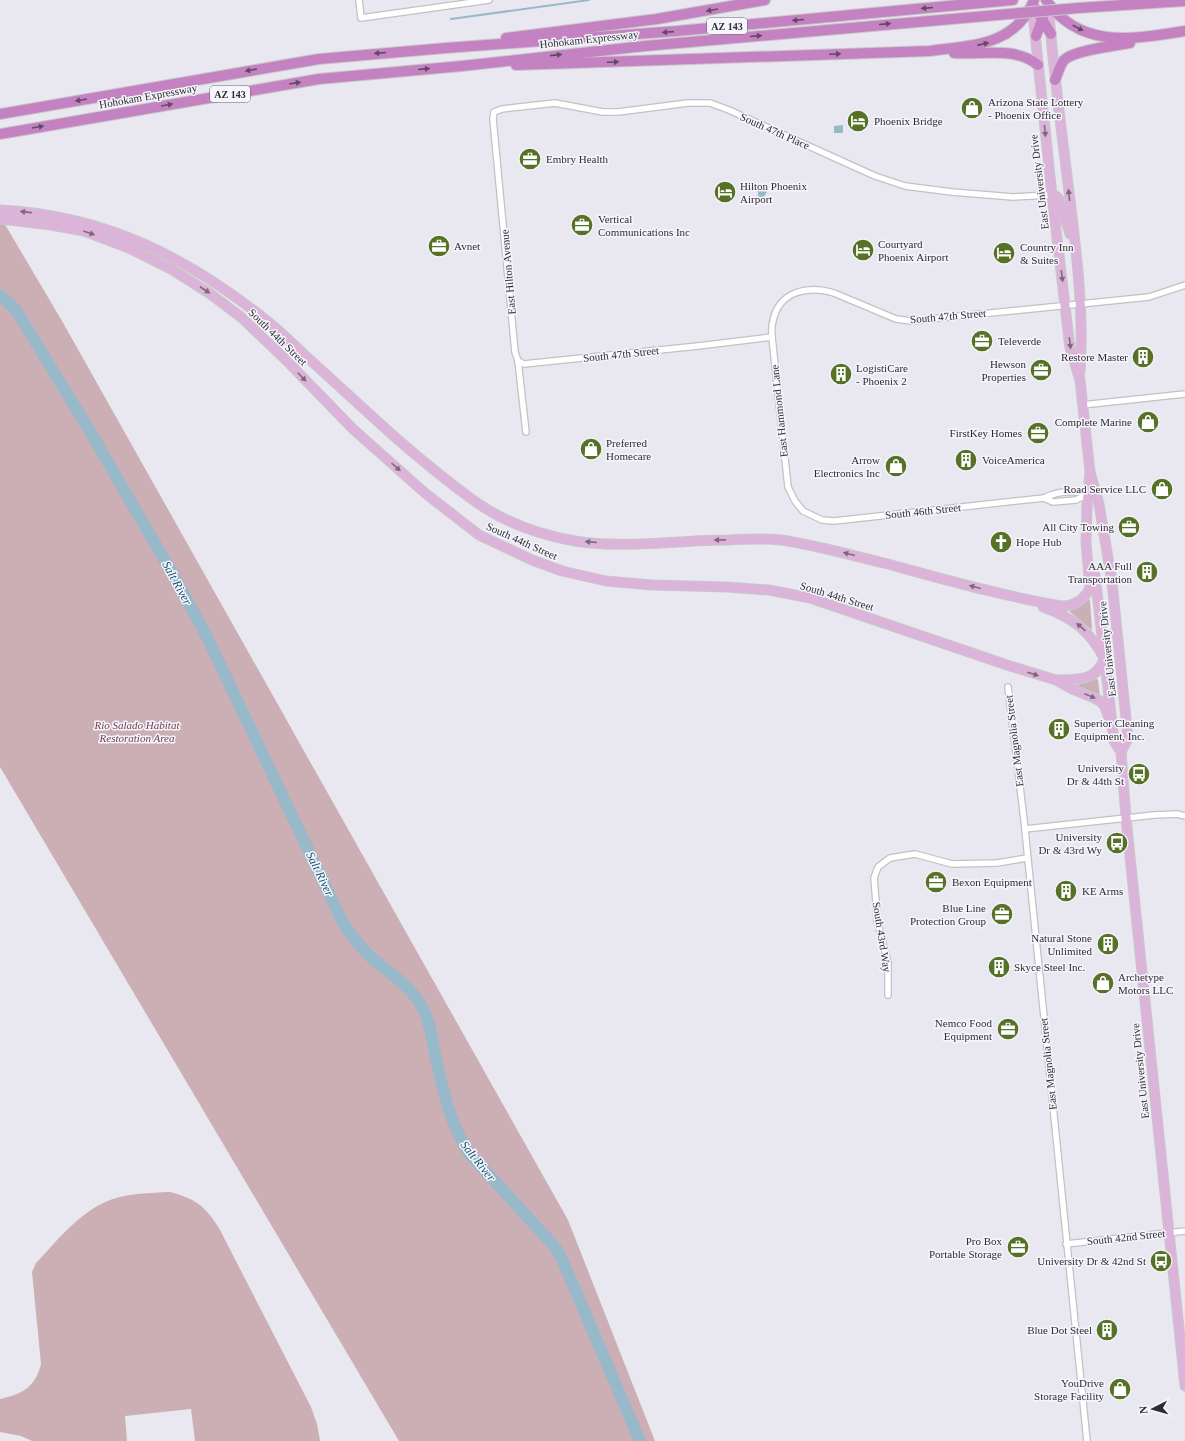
<svg xmlns="http://www.w3.org/2000/svg" width="1185" height="1441" font-family="Georgia,serif">
<style>
.green{fill:#cbafb5}
.water{fill:#97b9c9}
.lines{fill:none;stroke-linecap:round;stroke-linejoin:round}
.stream{stroke:#97b9c9;stroke-width:2}
.river{stroke:#97b9c9;stroke-width:12}
.minor-casing{stroke:#c2c0c8;stroke-width:8}
.primary-casing{stroke:#c8c8c9;stroke-width:11}
.motorway-casing{stroke:#c8c8c9;stroke-width:12}
.minor{stroke:#fff;stroke-width:5.5}
.primary{stroke:#dcb4da;stroke-width:9}
.motorway{stroke:#c582c2;stroke-width:10}
.motorway-bridge-casing{stroke:#c8c8c9;stroke-width:12;stroke-linecap:butt}
.motorway-bridge{stroke:#c582c2;stroke-width:10}
.oneway{fill:#624a62}
.oneway2{fill:#7c697c}
.labels{text-anchor:middle;stroke-width:3;stroke-linejoin:round;paint-order:stroke}
.shield{fill:#f6f5fd;stroke:#69686d;stroke-width:1}
.shield-label{font-size:10px;font-weight:bold;fill:#2d2c2f}
.street-label{font-size:11px;fill:#2d2c2f;stroke:#f6f5fd}
.poi-label{font-size:11px;fill:#2d2c2f;stroke:#f6f5fd;text-anchor:start}
.park-label{font-size:11px;font-style:italic;fill:#703d4c;stroke:#f6f5fd}
.water-label{font-size:12px;font-style:italic;fill:#0f5269;stroke:#f6f5fd}
</style>
<rect width="100%" height="100%" fill="#e9e8f0"/>
<g class="green">
<path d="M0,216L62,321L568,1220L655,1441H399L0,767Z"/>
<path d="M1088,599L1090,601L1092,630L1069,611L1077,608Z"/>
<path d="M1096,678L1098,680L1100,697L1077,687L1078,685Z"/>
<path d="M170,1192C197,1199 206,1207 220,1230L311,1407L317,1424L320,1441H195L191,1409L125,1416L127,1441H32L21,1436L0,1432V1399C22,1394 35,1388 41,1364L32,1272L36,1263C58,1240 79,1212 110,1200C128,1193 151,1193 170,1192Z"/>
</g>
<g class="water">
<path d="M843,125V133H834V126Z"/>
<path d="M755,182L767,192L763,198L758,196V192L752,185Z"/>
<path d="M885,254L895,256V262L884,260Z"/>
</g>
<g class="lines">
<path class="stream" d="M451,19L589,0"/>
<path class="river" d="M0,295L16,310L91,433L175,578L206,635L343,923C352,936 361,948 372,958C390,974 411,986 422,1007C430,1022 432,1038 435,1054C443,1089 449,1121 468,1152L555,1247L561,1257L640,1441"/>
<g class="minor-casing">
<g id="minor">
<path d="M359,0L361,18L489,0"/>
<path d="M518,361L524,364L698,346L772,337"/>
<path d="M1082,405L1185,394"/>
<path d="M526,432L518,361L515,352L493,119L494,112L502,109L555,103L603,112H618L688,103H710L729,110L875,176L905,186L952,192L1013,197L1052,195"/>
<path d="M1088,494C1073,490 1058,491 1044,498L834,521L822,520L803,511L795,501L788,487L772,337C772,332 771,326 773,321C779,291 808,285 834,293L896,319L911,321L1149,297L1185,285"/>
<path d="M1044,498L1053,502L1076,500L1088,494"/>
<path d="M1008,687L1024,820L1087,1441"/>
<path d="M1025,829L1154,815L1177,814L1185,816"/>
<path d="M888,995V963L877,920L876,902L874,878L878,867L890,858L915,854L952,864L997,863L1027,858"/>
<path d="M1066,1244L1185,1231"/>
</g>
</g>
<g class="primary-casing">
<g id="primary">
<path d="M1048,3C1053,69 1062,134 1070,200C1077,257 1084,314 1080,372"/>
<path d="M1032,5L1052,195L1070,348L1080,380L1090,472L1099,504L1112,582L1128,738L1121,752"/>
<path d="M1052,195L1056,196L1059,199L1070,234"/>
<path d="M0,210C106,215 191,259 272,325C284,335 295,346 307,357C330,378 353,399 376,420C401,443 426,464 453,485C470,498 487,511 507,520C528,530 552,537 575,541C625,549 677,540 728,540C745,539 763,538 781,540C816,545 850,555 884,563C943,579 1002,596 1062,606C1075,606 1084,600 1090,588L1086,543L1087,505"/>
<path d="M0,219L51,225L84,231L129,248L171,269L209,293L241,317L285,359L353,429L425,493L479,535L532,560L562,571L606,581L652,585L727,587L769,590L810,598L1010,666L1056,680L1072,689L1094,698L1100,701L1104,705L1112,725"/>
<path d="M1087,510V505L1090,472"/>
<path d="M1095,575L1114,741L1121,752L1126,818L1185,1386"/>
<path d="M1043,607C1072,617 1090,631 1104,658C1098,681 1077,680 1057,680"/>
</g>
</g>
<g class="motorway-casing">
<g id="motorway">
<path d="M1046,0C1080,50 1134,39 1185,31"/>
<path d="M1033,5L1051,34"/>
<path d="M1078,8L1185,1"/>
<path d="M1036,36L1043,17"/>
<path d="M506,38L657,19L765,0"/>
<path d="M954,53C983,55 1014,46 1038,65"/>
<path d="M516,65L930,51C973,45 1015,46 1034,0"/>
<path d="M1055,80C1058,73 1060,65 1064,60C1074,50 1114,46 1130,43"/>
<path d="M0,114L319,59L446,48L677,31L1013,0"/>
<path d="M0,134L319,79L462,66L645,46L1009,14"/>
</g>
</g>
<use href="#minor" class="minor"/>
<use href="#primary" class="primary"/>
<use href="#motorway" class="motorway"/>
<g class="motorway-bridge-casing">
<path id="motorway-bridge" d="M1009,14L1078,8"/>
</g>
<use href="#motorway-bridge" class="motorway-bridge"/>
</g>
<defs><path id="oneway-solid" d="M-6-.8H1V-3.2L6.5 0L1 3.2V.8H-6Z"/></defs>
<g class="oneway">
<use href="#oneway-solid" transform="translate(927 8) rotate(175)"/>
<use href="#oneway-solid" transform="translate(712 10) rotate(170)"/>
<use href="#oneway-solid" transform="translate(798 20) rotate(175)"/>
<use href="#oneway-solid" transform="translate(885 24) rotate(-5)"/>
<use href="#oneway-solid" transform="translate(1078 28) rotate(28)"/>
<use href="#oneway-solid" transform="translate(668 32) rotate(176)"/>
<use href="#oneway-solid" transform="translate(756 36) rotate(-5)"/>
<use href="#oneway-solid" transform="translate(983 44) rotate(-13)"/>
<use href="#oneway-solid" transform="translate(380 53) rotate(175)"/>
<use href="#oneway-solid" transform="translate(835 54) rotate(-2)"/>
<use href="#oneway-solid" transform="translate(556 55) rotate(-6)"/>
<use href="#oneway-solid" transform="translate(613 62) rotate(-2)"/>
<use href="#oneway-solid" transform="translate(424 69) rotate(-5)"/>
<use href="#oneway-solid" transform="translate(251 70) rotate(170)"/>
<use href="#oneway-solid" transform="translate(295 83) rotate(-9)"/>
<use href="#oneway-solid" transform="translate(81 100) rotate(170)"/>
<use href="#oneway-solid" transform="translate(167 105) rotate(-10)"/>
<use href="#oneway-solid" transform="translate(38 127) rotate(-10)"/>
</g>
<g class="oneway2">
<use href="#oneway-solid" transform="translate(1045 131) rotate(84)"/>
<use href="#oneway-solid" transform="translate(1069 195) rotate(-97)"/>
<use href="#oneway-solid" transform="translate(26 212) rotate(-173)"/>
<use href="#oneway-solid" transform="translate(89 233) rotate(19)"/>
<use href="#oneway-solid" transform="translate(1062 276) rotate(83)"/>
<use href="#oneway-solid" transform="translate(205 290) rotate(33)"/>
<use href="#oneway-solid" transform="translate(1070 343) rotate(83)"/>
<use href="#oneway-solid" transform="translate(302 377) rotate(46)"/>
<use href="#oneway-solid" transform="translate(396 467) rotate(42)"/>
<use href="#oneway-solid" transform="translate(720 540) rotate(179)"/>
<use href="#oneway-solid" transform="translate(591 542) rotate(-175)"/>
<use href="#oneway-solid" transform="translate(849 554) rotate(-165)"/>
<use href="#oneway-solid" transform="translate(975 587) rotate(-165)"/>
<use href="#oneway-solid" transform="translate(1081 627) rotate(-139)"/>
<use href="#oneway-solid" transform="translate(1033 674) rotate(18)"/>
<use href="#oneway-solid" transform="translate(1090 696) rotate(22)"/>
</g>
<defs>
<g id="shop-disc" transform="scale(1.15)"><circle r="9.5" fill="#567226" stroke="#f6f5fd"/><path d="M-5-2.5h2.3a2.7 3.5 0 0 1 5.4 0H5L5.5 6h-11ZM-1.5-2.5h3a1.5 2.3 0 0 0-3 0Z" fill="#fff"/></g>
<g id="hotel-disc" transform="scale(1.15)"><circle r="9.5" fill="#567226" stroke="#f6f5fd"/><path d="M-6-4.5h1.5V1H6V5H4.5V3h-9V5H-6ZM-4 0a1.8 1.8 0 1 1 3.6 0ZM.5 0V-2.5h3Q6-2.5 6 0Z" fill="#fff"/></g>
<g id="office-disc" transform="scale(1.15)"><circle r="9.5" fill="#567226" stroke="#f6f5fd"/><path d="M-6-3h4V-5.5h4V-3h4V5H-6ZM-1-4.5V-3h2v-1.5ZM-6 0V1H6V0Z" fill="#fff"/></g>
<g id="building-disc" transform="scale(1.15)"><circle r="9.5" fill="#567226" stroke="#f6f5fd"/><path d="M-4-6H4V6H1V3H-1V6H-4ZM-2.5-4.3h1.7v1.8h-1.7ZM.8-4.3h1.7v1.8H.8ZM-2.5-1h1.7V.8h-1.7ZM.8-1h1.7V.8H.8Z" fill="#fff"/></g>
<g id="church-disc" transform="scale(1.15)"><circle r="9.5" fill="#567226" stroke="#f6f5fd"/><path d="M-1.2-6h2.4v3.5h3.3v2.4h-3.3V6h-2.4V-.1h-3.3v-2.4h3.3Z" fill="#fff"/></g>
<g id="bus-disc" transform="scale(1.15)"><circle r="9.5" fill="#567226" stroke="#f6f5fd"/><path d="M-5-6H5V4H4V6H2V4H-2V6H-4V4H-5ZM-3.5-4V0h7V-4ZM-3.5 1.2v1.5H-2V1.2ZM2 1.2v1.5H3.5V1.2Z" fill="#fff"/></g>
</defs>
<g fill-rule="evenodd">
<use href="#shop-disc" x="972" y="108"/>
<use href="#hotel-disc" x="858" y="121"/>
<use href="#office-disc" x="530" y="159"/>
<use href="#hotel-disc" x="725" y="192"/>
<use href="#office-disc" x="582" y="225"/>
<use href="#office-disc" x="439" y="246"/>
<use href="#hotel-disc" x="863" y="250"/>
<use href="#hotel-disc" x="1004" y="253"/>
<use href="#office-disc" x="982" y="341"/>
<use href="#building-disc" x="1143" y="357"/>
<use href="#office-disc" x="1041" y="370"/>
<use href="#building-disc" x="841" y="374"/>
<use href="#shop-disc" x="1148" y="422"/>
<use href="#office-disc" x="1038" y="433"/>
<use href="#shop-disc" x="591" y="449"/>
<use href="#building-disc" x="966" y="460"/>
<use href="#shop-disc" x="896" y="466"/>
<use href="#shop-disc" x="1162" y="489"/>
<use href="#office-disc" x="1129" y="527"/>
<use href="#church-disc" x="1001" y="542"/>
<use href="#building-disc" x="1147" y="572"/>
<use href="#building-disc" x="1059" y="729"/>
<use href="#bus-disc" x="1139" y="774"/>
<use href="#bus-disc" x="1117" y="843"/>
<use href="#office-disc" x="936" y="882"/>
<use href="#building-disc" x="1066" y="891"/>
<use href="#office-disc" x="1002" y="914"/>
<use href="#building-disc" x="1108" y="944"/>
<use href="#building-disc" x="999" y="967"/>
<use href="#shop-disc" x="1103" y="983"/>
<use href="#office-disc" x="1008" y="1029"/>
<use href="#office-disc" x="1018" y="1247"/>
<use href="#bus-disc" x="1161" y="1261"/>
<use href="#building-disc" x="1107" y="1330"/>
<use href="#shop-disc" x="1120" y="1389"/>
</g>
<g class="labels">
<g class="shield">
<rect x="707" y="18" width="40" height="16" rx="3"/>
<rect x="210" y="86" width="40" height="16" rx="3"/>
</g>
<g class="shield-label">
<text x="727" y="30">AZ 143</text>
<text x="230" y="98">AZ 143</text>
</g>
<g class="street-label">
<text transform="translate(589 39) rotate(-6)" y="4">Hohokam Expressway</text>
<text transform="translate(148 96) rotate(-10)" y="4">Hohokam Expressway</text>
<text transform="translate(775 131) rotate(24)" y="4">South 47th Place</text>
<text transform="translate(1039 182) rotate(-97)" y="4">East University Drive</text>
<text transform="translate(508 272) rotate(-95)" y="4">East Hilton Avenue</text>
<text transform="translate(948 316) rotate(-5)" y="4">South 47th Street</text>
<text transform="translate(278 337) rotate(44)" y="4">South 44th Street</text>
<text transform="translate(621 354) rotate(-6)" y="4">South 47th Street</text>
<text transform="translate(779 411) rotate(-96)" y="4">East Hammond Lane</text>
<text transform="translate(923 511) rotate(-6)" y="4">South 46th Street</text>
<text transform="translate(522 541) rotate(24)" y="4">South 44th Street</text>
<text transform="translate(837 596) rotate(17)" y="4">South 44th Street</text>
<text transform="translate(1107 649) rotate(-96)" y="4">East University Drive</text>
<text transform="translate(1014 741) rotate(-97)" y="4">East Magnolia Street</text>
<text transform="translate(882 937) rotate(81)" y="4">South 43rd Way</text>
<text transform="translate(1048 1064) rotate(-96)" y="4">East Magnolia Street</text>
<text transform="translate(1140 1071) rotate(-96)" y="4">East University Drive</text>
<text transform="translate(1126 1237) rotate(-6)" y="4">South 42nd Street</text>
</g>
<g class="poi-label">
<text x="988" y="106">Arizona State Lottery<tspan x="988" dy="13">- Phoenix Office</tspan></text>
<text x="874" y="125">Phoenix Bridge</text>
<text x="546" y="163">Embry Health</text>
<text x="740" y="190">Hilton Phoenix<tspan x="740" dy="13">Airport</tspan></text>
<text x="598" y="223">Vertical<tspan x="598" dy="13">Communications Inc</tspan></text>
<text x="878" y="248">Courtyard<tspan x="878" dy="13">Phoenix Airport</tspan></text>
<text x="454" y="250">Avnet</text>
<text x="1020" y="251">Country Inn<tspan x="1020" dy="13">&amp; Suites</tspan></text>
<text x="998" y="345">Televerde</text>
<text x="1128" y="361" text-anchor="end">Restore Master</text>
<text x="1026" y="368" text-anchor="end">Hewson<tspan x="1026" dy="13">Properties</tspan></text>
<text x="856" y="372">LogistiCare<tspan x="856" dy="13">- Phoenix 2</tspan></text>
<text x="1132" y="426" text-anchor="end">Complete Marine</text>
<text x="1022" y="437" text-anchor="end">FirstKey Homes</text>
<text x="606" y="447">Preferred<tspan x="606" dy="13">Homecare</tspan></text>
<text x="880" y="464" text-anchor="end">Arrow<tspan x="880" dy="13">Electronics Inc</tspan></text>
<text x="982" y="464">VoiceAmerica</text>
<text x="1146" y="493" text-anchor="end">Road Service LLC</text>
<text x="1114" y="531" text-anchor="end">All City Towing</text>
<text x="1016" y="546">Hope Hub</text>
<text x="1132" y="570" text-anchor="end">AAA Full<tspan x="1132" dy="13">Transportation</tspan></text>
<text x="1074" y="727">Superior Cleaning<tspan x="1074" dy="13">Equipment, Inc.</tspan></text>
<text x="1124" y="772" text-anchor="end">University<tspan x="1124" dy="13">Dr &amp; 44th St</tspan></text>
<text x="1102" y="841" text-anchor="end">University<tspan x="1102" dy="13">Dr &amp; 43rd Wy</tspan></text>
<text x="952" y="886">Bexon Equipment</text>
<text x="1082" y="895">KE Arms</text>
<text x="986" y="912" text-anchor="end">Blue Line<tspan x="986" dy="13">Protection Group</tspan></text>
<text x="1092" y="942" text-anchor="end">Natural Stone<tspan x="1092" dy="13">Unlimited</tspan></text>
<text x="1014" y="971">Skyce Steel Inc.</text>
<text x="1118" y="981">Archetype<tspan x="1118" dy="13">Motors LLC</tspan></text>
<text x="992" y="1027" text-anchor="end">Nemco Food<tspan x="992" dy="13">Equipment</tspan></text>
<text x="1002" y="1245" text-anchor="end">Pro Box<tspan x="1002" dy="13">Portable Storage</tspan></text>
<text x="1146" y="1265" text-anchor="end">University Dr &amp; 42nd St</text>
<text x="1092" y="1334" text-anchor="end">Blue Dot Steel</text>
<text x="1104" y="1387" text-anchor="end">YouDrive<tspan x="1104" dy="13">Storage Facility</tspan></text>
</g>
<g class="park-label">
<text x="137" y="729">Rio Salado Habitat<tspan x="137" dy="13">Restoration Area</tspan></text>
</g>
<g class="water-label">
<text transform="translate(177 583) rotate(61)" y="4">Salt River</text>
<text transform="translate(320 874) rotate(64)" y="4">Salt River</text>
<text transform="translate(478 1161) rotate(51)" y="4">Salt River</text>
</g>
</g>
<g transform="translate(1153 1409) rotate(264)" stroke="#f6f5fd" stroke-width="3" paint-order="stroke">
<path d="M0-3L7 15L0 10L-7 15Z" fill="#2d2c2f"/>
<text y="-6" font-size="11" font-weight="bold" text-anchor="middle" fill="#2d2c2f">N</text>
</g>
</svg>
